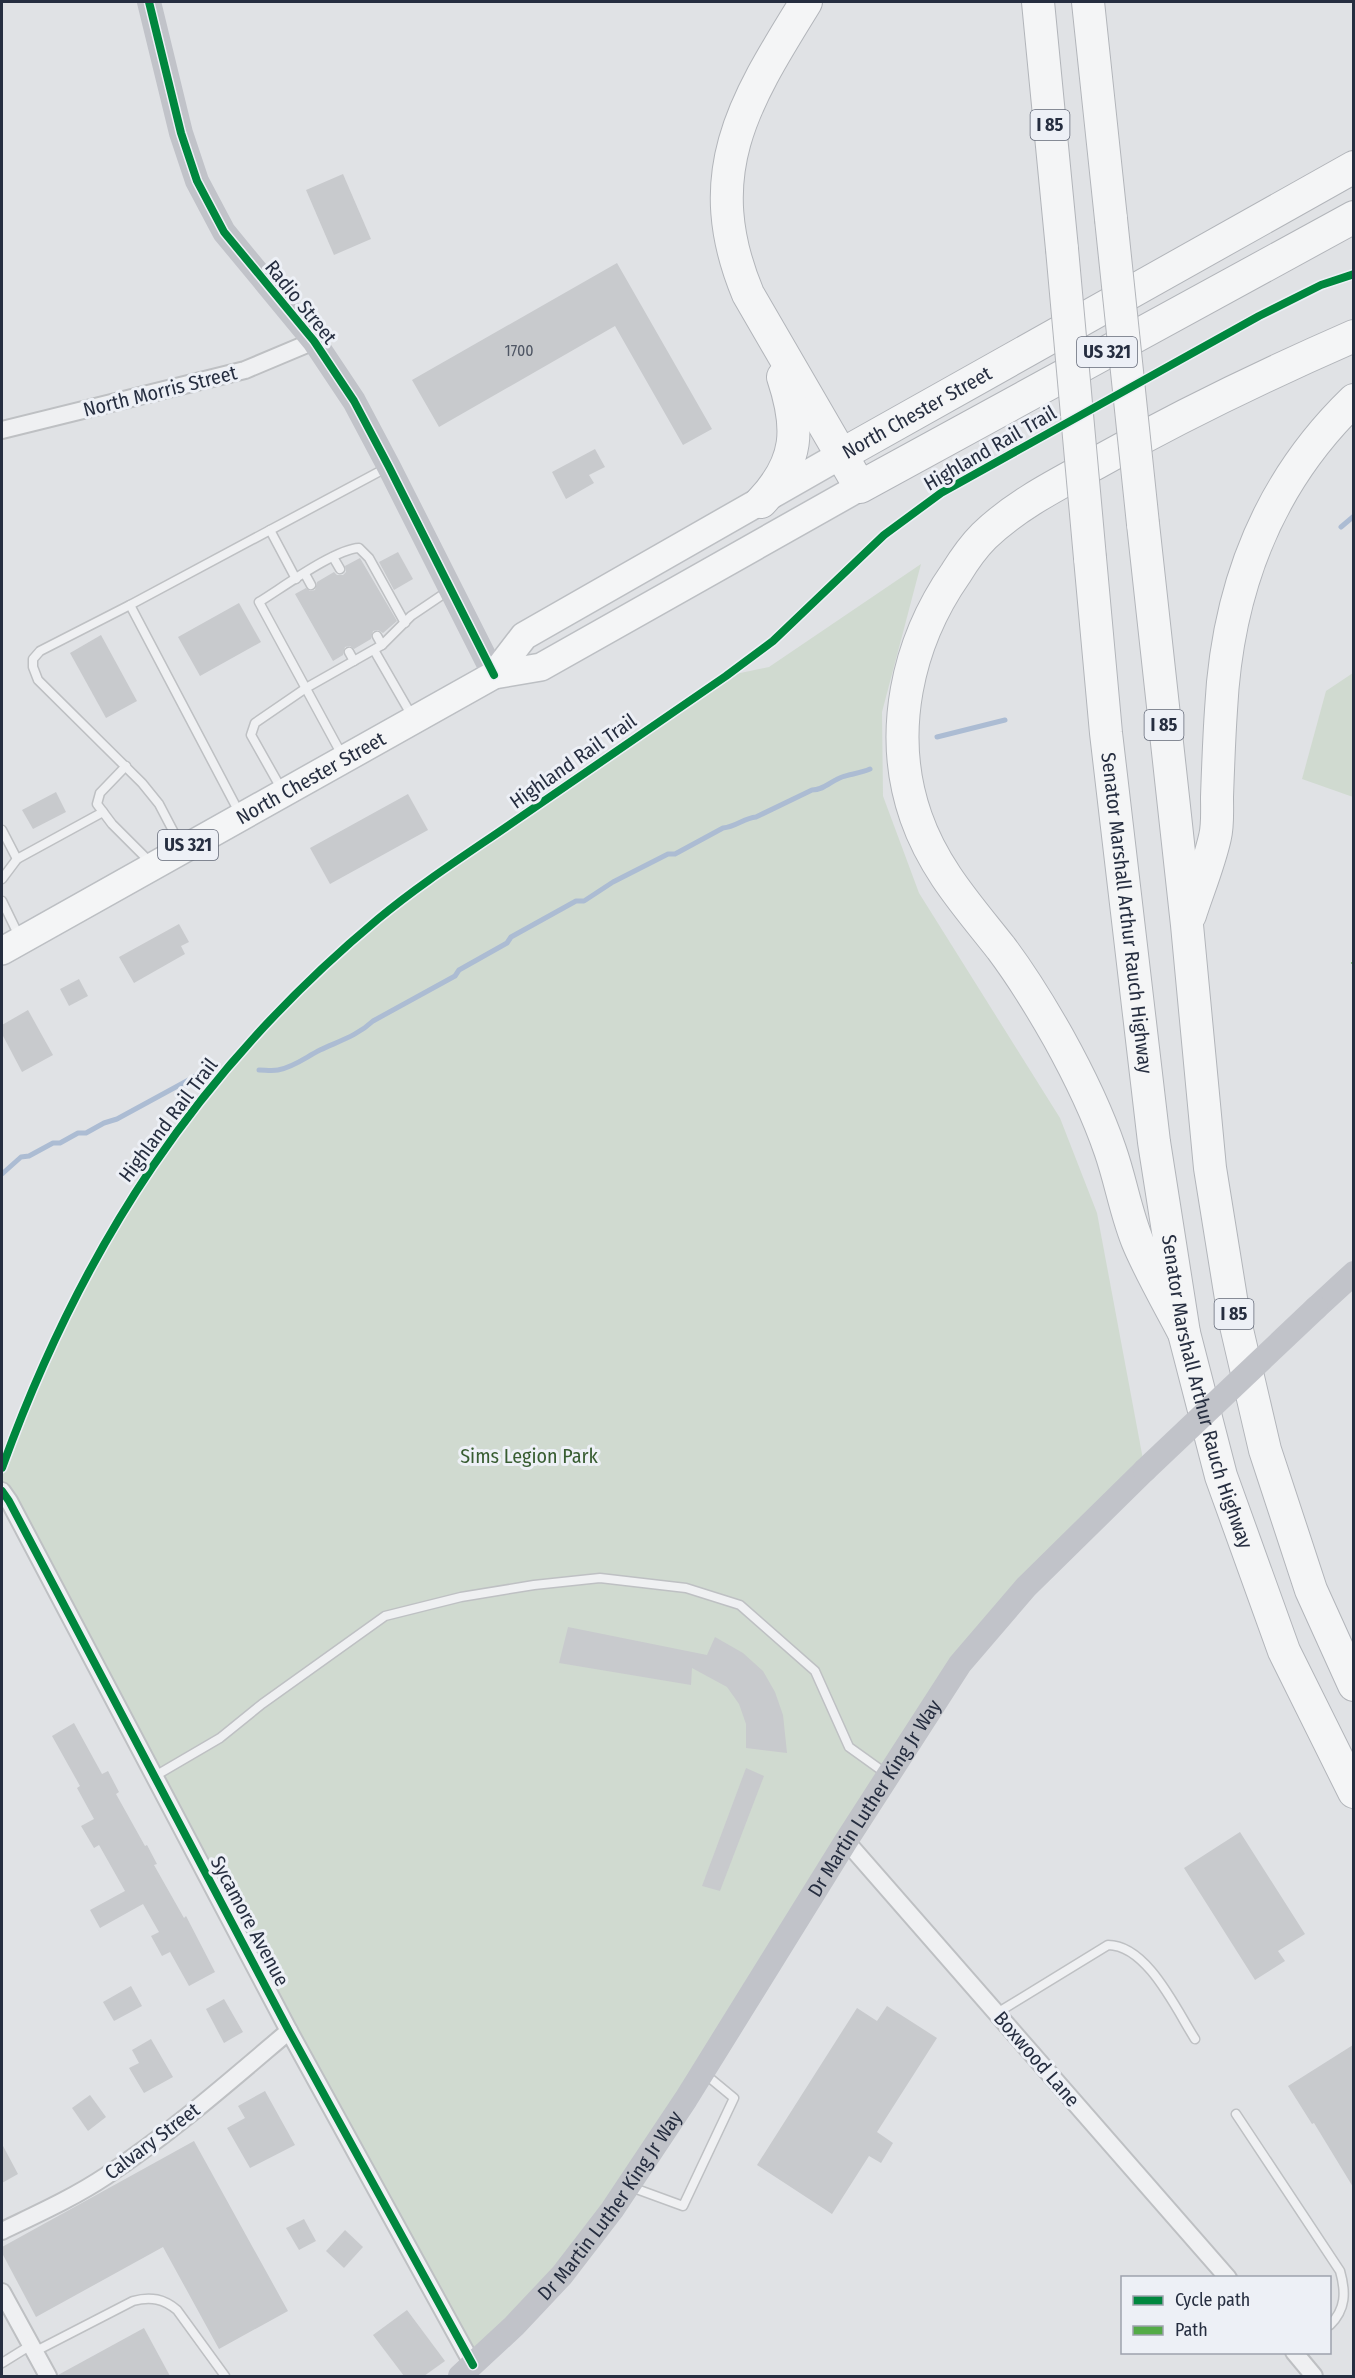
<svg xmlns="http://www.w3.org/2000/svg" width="1355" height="2378" font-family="'Fira Sans Condensed',sans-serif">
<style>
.green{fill:#d0dad0}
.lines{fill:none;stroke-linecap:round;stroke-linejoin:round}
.stream{stroke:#acbcd3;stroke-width:5}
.building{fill:#c8cacd}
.lane-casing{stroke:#bec0c3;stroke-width:11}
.street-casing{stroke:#bec0c3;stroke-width:20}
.primary-casing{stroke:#bcbfc3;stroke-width:30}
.highway-casing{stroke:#b2b5ba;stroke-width:34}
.lane{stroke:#eff0f2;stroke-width:8}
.street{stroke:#eff0f2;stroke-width:16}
.secondary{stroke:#c1c3c9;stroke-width:24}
.primary{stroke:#f4f5f6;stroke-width:27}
.highway{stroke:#f4f5f6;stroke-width:32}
.highway-bridge-casing{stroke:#b2b5ba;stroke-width:34;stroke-linecap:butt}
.secondary-bridge{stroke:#c1c3c9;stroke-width:24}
.highway-bridge{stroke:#f4f5f6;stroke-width:32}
.quiet{stroke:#53ab46;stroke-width:6;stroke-dasharray:12 6;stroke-linecap:butt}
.cycleway-casing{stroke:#edf0f6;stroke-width:11}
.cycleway{stroke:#00873e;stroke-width:8}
.labels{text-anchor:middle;stroke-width:6;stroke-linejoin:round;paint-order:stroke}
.number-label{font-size:16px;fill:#4f5664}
.shield{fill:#edf0f6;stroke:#626877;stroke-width:1.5}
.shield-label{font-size:18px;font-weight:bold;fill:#262e40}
.street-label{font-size:20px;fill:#262e40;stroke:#edf0f6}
.park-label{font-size:20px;fill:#385d32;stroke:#edf0f6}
</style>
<rect width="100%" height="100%" fill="#e0e2e5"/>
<g class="green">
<path d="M921,564L882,712L883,796L919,893L1060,1118L1097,1213L1145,1470L960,1664L612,2210L473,2365L2,1491V1468L42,1363L99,1251L131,1197L171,1139L225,1070L299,989L375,922L430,880L726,676L769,667Z"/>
<path d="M1353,673V797L1302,779L1326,691Z"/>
</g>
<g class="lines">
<g class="stream">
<path d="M1341,527L1354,516"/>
<path d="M937,737L1005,720"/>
<path d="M259,1070C265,1070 272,1071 278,1070C294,1067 306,1057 320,1050C339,1041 357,1036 373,1021L455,976L459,970L507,943L511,937L576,901H584L613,882L668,854H675L723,828C736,827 744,818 756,817L812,790C824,790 831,781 842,777C851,774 861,773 870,769"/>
<path d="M2,1174L21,1157L29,1156L53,1143H60L78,1133H86L104,1123L117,1119L207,1070"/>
</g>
</g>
<g class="building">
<path d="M343,174L371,239L334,255L306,190Z"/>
<path d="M617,263L712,429L683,445L615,326L439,427L412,380Z"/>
<path d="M595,449L605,467L589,475L594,483L566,499L552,472Z"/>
<path d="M398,552L413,579L394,590L379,562Z"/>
<path d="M360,558L397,621L383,633L378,630L373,631L371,639L354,649L350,646L345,647L343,655L333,661L295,594L306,588L310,591L315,590L317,582L334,572L337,575H343L346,572L345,566Z"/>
<path d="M239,603L261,642L200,676L178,637Z"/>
<path d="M101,635L137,701L106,718L70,653Z"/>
<path d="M56,792L66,812L33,829L22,810Z"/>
<path d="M408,794L428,830L330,884L310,848Z"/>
<path d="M179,924L189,942L181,946L185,954L134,983L119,957Z"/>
<path d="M79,979L88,996L69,1006L60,989Z"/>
<path d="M28,1010L53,1055L22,1072L2,1034V1025Z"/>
<path d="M568,1627L707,1655L715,1637L743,1653L763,1671L775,1692L783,1715L787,1753L746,1748V1724L739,1704L727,1687L692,1668L691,1685L559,1663Z"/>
<path d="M74,1723L102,1774L108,1771L119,1792L116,1794L145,1846L147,1845L157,1864L154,1865L184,1918L186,1916L215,1972L189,1986L170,1952L162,1956L151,1936L159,1932L143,1904L100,1928L90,1910L125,1891L99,1845L94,1848L81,1826L94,1819L77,1788L80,1786L52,1736Z"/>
<path d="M746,1768L764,1776L720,1891L702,1886Z"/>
<path d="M1240,1832L1305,1934L1278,1951L1285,1961L1255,1980L1184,1868Z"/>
<path d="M131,1986L142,2006L114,2021L103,2002Z"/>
<path d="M224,1999L243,2032L224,2043L206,2009Z"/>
<path d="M887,2006L937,2038L877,2132L893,2143L881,2163L869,2156L832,2214L757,2165L857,2008L877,2021Z"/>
<path d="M151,2039L173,2077L144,2093L129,2068L139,2063L132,2050Z"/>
<path d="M1353,2045V2187L1314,2123L1312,2124L1288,2086Z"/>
<path d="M265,2091L295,2145L250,2168L227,2128L245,2118L238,2106Z"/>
<path d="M90,2095L106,2117L88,2131L72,2108Z"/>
<path d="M194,2141L288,2311L219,2349L163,2247L36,2317L2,2253V2247Z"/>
<path d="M2,2144L18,2174L2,2183Z"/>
<path d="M304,2219L316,2241L299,2250L286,2228Z"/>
<path d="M345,2230L363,2247L344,2268L326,2251Z"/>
<path d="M407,2310L445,2361L424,2376H404L373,2335Z"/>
<path d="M144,2328L170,2376H58V2375Z"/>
</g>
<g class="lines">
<g class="lane-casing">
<g id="lane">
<path d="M270,530L296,579"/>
<path d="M333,557L340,569"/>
<path d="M305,574L311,585"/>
<path d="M130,605L40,651L33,659V667L38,680L142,783L159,804L181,846"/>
<path d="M377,636L382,645"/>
<path d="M374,650L412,716"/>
<path d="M349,652L354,661"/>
<path d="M342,755L259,602C282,588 335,549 359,548L369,558L405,623"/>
<path d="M126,766L100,793L97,804L112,824L151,863"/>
<path d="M282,790L251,735L255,723L306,688L382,645L411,616L448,591"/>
<path d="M240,814L130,605L386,468"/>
<path d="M2,830L17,859"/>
<path d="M2,879L17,859L103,812"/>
<path d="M2,901L20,938"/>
<path d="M155,1776L220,1738L262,1704L385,1616L461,1597L534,1585L600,1578L686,1588L740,1605L815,1671L849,1747L888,1775"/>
<path d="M997,2013L1108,1945C1147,1945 1176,2009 1195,2039"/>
<path d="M1236,2114L1340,2271C1346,2292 1346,2309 1330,2325"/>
<path d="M631,2187L683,2206L734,2098L705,2074"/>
<path d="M34,2352L133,2301C151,2296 164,2299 177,2310L225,2376"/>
<path d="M2,2363L31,2345"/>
</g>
</g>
<g class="street-casing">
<g id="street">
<path d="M2,430L245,370L314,341"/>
<path d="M2,1491L9,1501L289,2031L473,2365"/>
<path d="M846,1841L1228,2278"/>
<path d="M2,2231C37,2214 73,2198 106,2176C171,2133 230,2081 289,2031"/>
<path d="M2,2292L48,2376"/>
<path d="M1294,2352L1314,2376"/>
</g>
</g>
<g class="primary-casing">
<g id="primary">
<path d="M494,675L524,636L841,455"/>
<path id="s2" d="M2,951L494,675L541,667L860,487"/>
</g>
</g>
<g class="highway-casing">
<g id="highway">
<path d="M806,2C744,102 698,174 748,294L860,487L1354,217"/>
<path d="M1038,2L1062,249"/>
<path d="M1088,2L1111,219"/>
<path id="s3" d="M841,455L1354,167"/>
<path d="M761,502C799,462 800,428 783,377"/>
<path d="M1143,524L1187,925L1210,1168L1234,1317L1265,1450L1311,1590L1354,1685"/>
<path id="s4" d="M1090,558L1106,733L1154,1142L1184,1333L1221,1476L1284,1651L1354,1792"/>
<path d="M1190,915C1198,890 1209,864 1215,837C1218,825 1217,810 1217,797C1218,768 1219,739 1221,710C1227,591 1266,485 1354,400"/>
<path d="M1184,1333C1169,1304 1152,1275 1139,1245C1126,1215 1121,1181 1110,1150C1097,1112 1078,1073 1058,1037C1041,1007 1022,976 1001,948C968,906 934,869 916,817C887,734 907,643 956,573C964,560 973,547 984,536C1017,504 1060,483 1100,461C1182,415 1267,374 1354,336"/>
</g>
</g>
<use href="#lane" class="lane"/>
<use href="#street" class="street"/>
<g class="secondary">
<path d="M149,2L181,133L197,181L224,232L314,341L354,401L389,467L494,675"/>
<path d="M1316,1308L1354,1273"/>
<path id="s1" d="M460,2376L514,2326L562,2275L612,2210L686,2099L846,1841L960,1664L1026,1587L1145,1470"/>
</g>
<use href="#primary" class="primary"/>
<use href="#highway" class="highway"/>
<g class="highway-bridge-casing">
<g id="highway-bridge">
<path d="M1111,219L1143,524"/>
<path d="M1062,249L1090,558"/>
</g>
</g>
<path class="secondary-bridge" d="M1145,1470L1316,1308"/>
<use href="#highway-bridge" class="highway-bridge"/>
<path class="quiet" d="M1353,965L1354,964"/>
<g class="cycleway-casing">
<g id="cycleway">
<path d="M149,2L181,133L197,181L224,232L314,341L354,401L389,467L494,675"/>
<path d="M2,1468C82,1247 197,1070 378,919C420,884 467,854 512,823C584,774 655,725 726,676L773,641L884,535L941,493L1259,316L1321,285L1354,274"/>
<path d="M2,1491L9,1501L289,2031L473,2365"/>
</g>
</g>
<use href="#cycleway" class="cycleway"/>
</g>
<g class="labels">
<g class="number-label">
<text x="519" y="356">1700</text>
</g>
<g class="shield">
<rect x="1030.5" y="110" width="39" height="30" rx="4.5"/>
<rect x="1077" y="337" width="60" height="30" rx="4.5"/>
<rect x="1144.5" y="710" width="39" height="30" rx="4.5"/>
<rect x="158" y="830" width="60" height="30" rx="4.5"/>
<rect x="1214.5" y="1299" width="39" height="30" rx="4.5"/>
</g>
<g class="shield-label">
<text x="1050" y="131">I 85</text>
<text x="1107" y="358">US 321</text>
<text x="1164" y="731">I 85</text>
<text x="188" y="851">US 321</text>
<text x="1234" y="1320">I 85</text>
</g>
<g class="street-label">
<text transform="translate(301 302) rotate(51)" y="7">Radio Street</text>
<text transform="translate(160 391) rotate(-14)" y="7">North Morris Street</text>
<text dy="7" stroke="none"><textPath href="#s3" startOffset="87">North Chester Street</textPath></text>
<text transform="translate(990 448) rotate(-30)" y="7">Highland Rail Trail</text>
<text transform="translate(573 761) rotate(-35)" y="7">Highland Rail Trail</text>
<text dy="7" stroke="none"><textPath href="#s2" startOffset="354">North Chester Street</textPath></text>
<text dy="7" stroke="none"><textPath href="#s4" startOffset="357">Senator Marshall Arthur Rauch Highway</textPath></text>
<text transform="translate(168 1120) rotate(-53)" y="7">Highland Rail Trail</text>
<text dy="7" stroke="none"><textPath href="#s4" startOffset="843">Senator Marshall Arthur Rauch Highway</textPath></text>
<text dy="7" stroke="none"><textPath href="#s1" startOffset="714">Dr Martin Luther King Jr Way</textPath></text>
<text transform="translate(250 1921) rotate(62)" y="7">Sycamore Avenue</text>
<text transform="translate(1037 2059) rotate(49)" y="7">Boxwood Lane</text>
<text transform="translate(152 2141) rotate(-37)" y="7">Calvary Street</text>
<text dy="7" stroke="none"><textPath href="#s1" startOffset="228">Dr Martin Luther King Jr Way</textPath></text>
</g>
<g class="park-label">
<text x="529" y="1463">Sims Legion Park</text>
</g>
</g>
<rect width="1355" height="2378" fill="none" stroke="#262e40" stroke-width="6"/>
<rect x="1121" y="2276" width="210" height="78" fill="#edf0f6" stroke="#9da2ad" stroke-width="1.5"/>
<rect x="1133" y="2296" width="30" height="9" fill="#00873e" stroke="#9da2ad" stroke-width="1.5"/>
<text x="1175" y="2306" font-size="18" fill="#262e40">Cycle path</text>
<rect x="1133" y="2326" width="30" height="9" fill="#53ab46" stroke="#9da2ad" stroke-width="1.5"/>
<text x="1175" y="2336" font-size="18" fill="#262e40">Path</text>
</svg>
